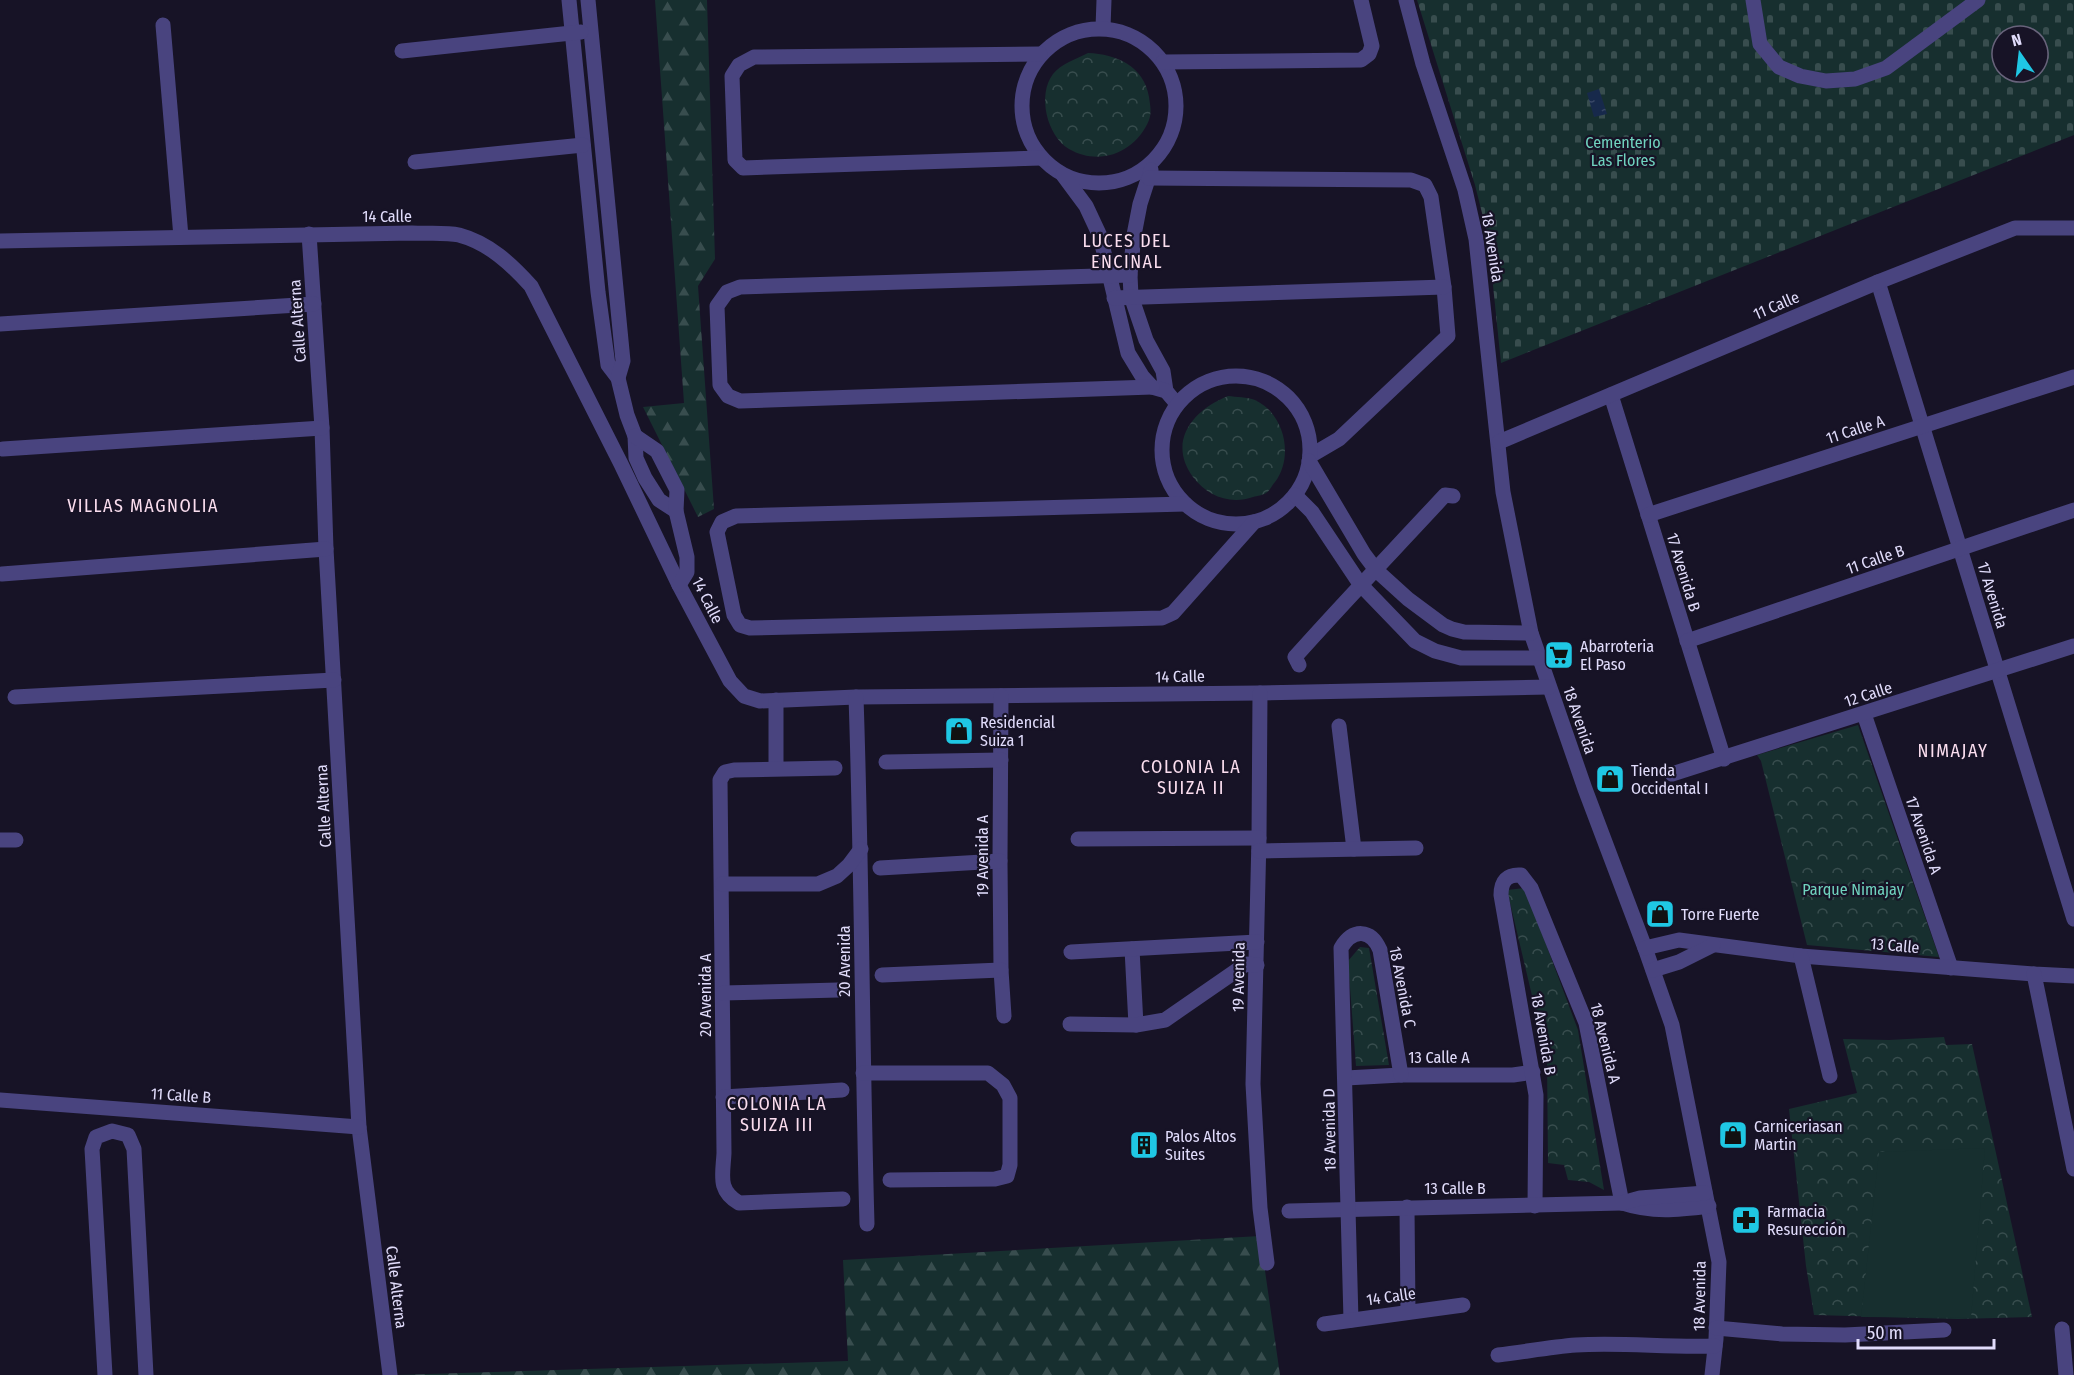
<svg xmlns="http://www.w3.org/2000/svg" width="2074" height="1375" font-family="'Fira Sans Condensed',sans-serif">
<style>
.forest{fill:url(#forest-firs)}
.cemetery{fill:url(#cemetery-stones);fill-rule:evenodd}
.park{fill:url(#park-crowns)}
.pitch{fill:#172f2f}
.water{fill:url(#water-ripples)}
.lines{fill:none;stroke-linecap:round;stroke-linejoin:round}
.minor{stroke:#49447f;stroke-width:15}
.labels{text-anchor:middle;stroke-width:4.5;stroke-linejoin:round;paint-order:stroke}
.park-label{font-size:16px;fill:#70d3bf;stroke:#171326}
.street-label{font-size:16px;fill:#e1dcfb;stroke:#171326}
.poi-label{font-size:16px;fill:#e1dcfb;stroke:#171326;text-anchor:start}
.neighbourhood-label{font-size:18px;letter-spacing:1.5px;fill:#fbdeef;stroke:#171326}
</style>
<defs>
<pattern id="forest-firs" width="22" height="20" patternUnits="userSpaceOnUse" patternTransform="scale(1.5)"><rect width="22" height="20" fill="#172f2f"/><path d="M5 1l3.5 6h-7zM16 11l3.5 6h-7z" fill="#384d4e"/></pattern>
<pattern id="cemetery-stones" width="16" height="16" patternUnits="userSpaceOnUse" patternTransform="scale(1.5)"><rect width="16" height="16" fill="#172f2f"/><path d="M2 7V4a2 2 0 0 1 4 0v3zM10 15v-3a2 2 0 0 1 4 0v3z" fill="#384d4e"/></pattern>
<pattern id="park-crowns" width="20" height="18" patternUnits="userSpaceOnUse" patternTransform="scale(1.5)"><rect width="20" height="18" fill="#172f2f"/><path d="M2 6a3 3 0 1 1 6 0M12 15a3 3 0 1 1 6 0" fill="none" stroke="#384d4e"/></pattern>
<pattern id="water-ripples" width="26" height="14" patternUnits="userSpaceOnUse" patternTransform="scale(1.5)"><rect width="26" height="14" fill="#17294b"/><path d="M2 4q2-2 4 0t4 0M15 11q2-2 4 0t4 0" fill="none" stroke="#384766"/></pattern>
</defs>
<rect width="100%" height="100%" fill="#171326"/>
<g class="forest">
<path d="M655,0H707L715,259L698,286L714,509L698,517L643,407L684,403Z"/>
<path d="M1260,1236L1280,1375H395L848,1361L843,1260Z"/>
</g>
<path class="cemetery" d="M1417,0H2074V135L1501,363L1488,237L1475,185ZM2002,36H2038V72H2002Z"/>
<g class="park">
<path d="M1088,53C1116,54 1144,66 1149,97C1150,105 1152,112 1149,120C1136,152 1100,167 1069,149C1047,136 1037,95 1053,74C1061,64 1076,59 1088,53Z"/>
<path d="M1228,396C1236,397 1247,397 1255,400C1285,414 1294,457 1275,482C1272,485 1270,491 1266,493C1263,495 1257,496 1253,497C1230,505 1207,496 1193,477C1167,441 1193,410 1228,396Z"/>
<path d="M1858,725L1939,957L1807,945L1761,761L1757,755Z"/>
<path d="M1525,888L1578,1030L1604,1190L1589,1182L1568,1180L1564,1165L1548,1163L1547,1059L1507,890Z"/>
<path d="M1360,947L1369,948L1389,1065L1356,1066L1348,961Z"/>
<path d="M1944,1037L1946,1045L1972,1044L2032,1317L1958,1319L1814,1315L1806,1266L1789,1109L1857,1093L1843,1039L1889,1040Z"/>
</g>
<path class="pitch" d="M1985,1148L1971,1318L1861,1317L1879,1152Z"/>
<path class="water" d="M1599,89L1607,114L1594,117L1587,93Z"/>
<g class="lines">
<g class="minor">
<path d="M569,0L598,292L608,365L618,378L627,415L635,436L636,458L645,478L659,500L676,511"/>
<path d="M588,0L623,361L618,378"/>
<path d="M1406,0L1423,64L1465,190L1476,239L1503,492L1531,633L1585,789L1645,948L1672,1025L1719,1262L1716,1339L1712,1375"/>
<path d="M1753,0L1760,44L1779,67L1800,76L1826,81L1855,79L1886,68L1978,0"/>
<path d="M163,25L181,237"/>
<path d="M1103,28L1104,0"/>
<circle cx="1099" cy="106" r="77"/>
<path d="M402,51L581,32"/>
<path d="M1040,54L754,57L739,65L732,76L735,160L743,168L1041,158"/>
<path d="M1163,62L1361,60L1369,54L1372,46L1361,0"/>
<path d="M415,162L583,145"/>
<path d="M1151,170L1140,204L1134,235L1130,275L1131,296L1146,340L1163,371L1166,391"/>
<path d="M1063,175L1086,206L1100,236L1128,353L1142,376L1152,387L1166,391L1177,404"/>
<path d="M1149,178L1411,180L1425,185L1431,197L1444,287L1448,336L1339,439L1310,456"/>
<path d="M309,234L322,428L326,549L359,1127L390,1375"/>
<path d="M0,241L412,233C427,234 445,232 459,235C489,243 511,264 531,286L621,464L679,585L730,681L744,696L760,701L856,697L1260,693L1549,687"/>
<path d="M1130,275L740,287L727,292L717,306L720,385L728,396L740,401L1152,387"/>
<path d="M1878,282L2074,919"/>
<path d="M1114,298L1444,287"/>
<path d="M0,324L314,304"/>
<circle cx="1236" cy="450" r="74"/>
<path d="M1611,395L1724,759"/>
<path d="M635,436L657,451L677,490L676,511L687,557V572L679,585"/>
<path d="M1499,442L1878,282L2015,228H2074"/>
<path d="M3,449L322,428"/>
<path d="M1309,461L1364,554L1376,570L1408,599L1443,625L1452,629L1464,632L1531,633"/>
<path d="M1295,495L1312,512L1360,584L1415,641L1435,651L1461,658H1539"/>
<path d="M1185,504L736,516L722,522L717,532L734,615L740,625L750,628L1162,618L1173,613L1254,522"/>
<path d="M1648,515L2074,377"/>
<path d="M2,574L326,549"/>
<path d="M1687,641L2074,510"/>
<path d="M1299,665L1295,657C1344,602 1395,549 1445,495L1453,496"/>
<path d="M1260,693L1259,838L1253,1084L1260,1208L1267,1263"/>
<path d="M1001,696L1000,861L1001,970L1004,1016"/>
<path d="M15,697L334,680"/>
<path d="M856,697C862,873 862,1048 867,1224"/>
<path d="M1864,714L1951,968"/>
<path d="M1339,726L1354,849"/>
<path d="M886,762L1001,760"/>
<path d="M776,768V700"/>
<path d="M835,768L734,770L725,772L720,780L724,1153C723,1175 717,1190 739,1203L843,1199"/>
<path d="M1672,774L2074,646"/>
<path d="M1078,839L1259,838"/>
<path d="M0,840H16"/>
<path d="M1259,851L1416,848"/>
<path d="M880,868L1000,861"/>
<path d="M722,884H818L837,876L849,865L861,849"/>
<path d="M1645,948L1679,940L1801,956L2034,974L2074,976"/>
<path d="M1132,949L1136,1025"/>
<path d="M1071,952L1257,942"/>
<path d="M1801,956L1830,1076"/>
<path d="M1653,970L1679,962L1713,945"/>
<path d="M2034,974L2074,1169"/>
<path d="M882,975L1001,970"/>
<path d="M723,993L838,990"/>
<path d="M1070,1024L1136,1025L1165,1020L1246,964L1257,965"/>
<path d="M863,1073H988L1003,1085L1010,1098V1165L1007,1176L995,1179L890,1180"/>
<path d="M1346,1078L1401,1075H1513L1533,1072"/>
<path d="M723,1097L842,1090"/>
<path d="M0,1100L359,1127"/>
<path d="M1622,1203C1652,1213 1678,1210 1709,1206"/>
<path d="M1535,1206L1536,1095L1501,895C1501,881 1507,874 1521,875L1531,888L1586,1023L1622,1203"/>
<path d="M1407,1207L1408,1312"/>
<path d="M1289,1211L1622,1203L1640,1198L1705,1193"/>
<path d="M1351,1320L1341,948C1353,928 1371,929 1380,950L1401,1075"/>
<path d="M1324,1324L1463,1305"/>
<path d="M1716,1328L1782,1334L1845,1335L1944,1330"/>
<path d="M2062,1329L2066,1375"/>
<path d="M1498,1355C1524,1352 1550,1347 1576,1345C1623,1342 1669,1348 1715,1346"/>
<path d="M105,1375L92,1149L96,1137L112,1131L128,1135L134,1149L146,1375"/>
</g>
</g>
<defs>
<g id="supermarket-square" transform="scale(1.5)"><rect x="-9" y="-9" width="18" height="18" rx="4" fill="#1fc7e4" stroke="#171326"/><path d="M-6-5.5h2.5l.6 2H6L4.5 2H-2.5L-4.4-4H-6ZM-1.5 3.2a1.3 1.3 0 1 0 .1 0ZM3 3.2a1.3 1.3 0 1 0 .1 0Z" fill="#111"/></g>
<g id="shop-square" transform="scale(1.5)"><rect x="-9" y="-9" width="18" height="18" rx="4" fill="#1fc7e4" stroke="#171326"/><path d="M-5-2.5h2.3a2.7 3.5 0 0 1 5.4 0H5L5.5 6h-11ZM-1.5-2.5h3a1.5 2.3 0 0 0-3 0Z" fill="#111"/></g>
<g id="building-square" transform="scale(1.5)"><rect x="-9" y="-9" width="18" height="18" rx="4" fill="#1fc7e4" stroke="#171326"/><path d="M-4-6H4V6H1V3H-1V6H-4ZM-2.5-4.3h1.7v1.8h-1.7ZM.8-4.3h1.7v1.8H.8ZM-2.5-1h1.7V.8h-1.7ZM.8-1h1.7V.8H.8Z" fill="#111"/></g>
<g id="pharmacy-square" transform="scale(1.5)"><rect x="-9" y="-9" width="18" height="18" rx="4" fill="#1fc7e4" stroke="#171326"/><path d="M-2-6h4v4h4v4h-4v4h-4v-4h-4v-4h4Z" fill="#111"/></g>
</defs>
<g fill-rule="evenodd">
<use href="#supermarket-square" x="1559" y="655"/>
<use href="#shop-square" x="959" y="731"/>
<use href="#shop-square" x="1610" y="779"/>
<use href="#shop-square" x="1660" y="914"/>
<use href="#shop-square" x="1733" y="1135"/>
<use href="#building-square" x="1144" y="1145"/>
<use href="#pharmacy-square" x="1746" y="1220"/>
</g>
<g class="labels">
<g class="park-label">
<text x="1623" y="148">Cementerio<tspan x="1623" dy="18">Las Flores</tspan></text>
<text x="1853" y="895">Parque Nimajay</text>
</g>
<g class="street-label">
<text x="387" y="222">14 Calle</text>
<text transform="translate(1493 247) rotate(81)" y="6">18 Avenida</text>
<text transform="translate(1776 305) rotate(-23)" y="6">11 Calle</text>
<text transform="translate(297 321) rotate(-94)" y="6">Calle Alterna</text>
<text transform="translate(1855 429) rotate(-18)" y="6">11 Calle A</text>
<text transform="translate(1875 559) rotate(-19)" y="6">11 Calle B</text>
<text transform="translate(1684 572) rotate(73)" y="6">17 Avenida B</text>
<text transform="translate(1993 595) rotate(73)" y="6">17 Avenida</text>
<text transform="translate(708 600) rotate(63)" y="6">14 Calle</text>
<text transform="translate(1180 676) rotate(-1)" y="6">14 Calle</text>
<text transform="translate(1868 694) rotate(-18)" y="6">12 Calle</text>
<text transform="translate(1580 720) rotate(71)" y="6">18 Avenida</text>
<text transform="translate(323 806) rotate(-93)" y="6">Calle Alterna</text>
<text transform="translate(1924 835) rotate(71)" y="6">17 Avenida A</text>
<text transform="translate(982 856) rotate(-90)" y="6">19 Avenida A</text>
<text transform="translate(1895 945) rotate(5)" y="6">13 Calle</text>
<text transform="translate(844 961) rotate(-90)" y="6">20 Avenida</text>
<text transform="translate(1238 977) rotate(-89)" y="6">19 Avenida</text>
<text transform="translate(1403 987) rotate(79)" y="6">18 Avenida C</text>
<text transform="translate(705 995) rotate(-90)" y="6">20 Avenida A</text>
<text transform="translate(1544 1034) rotate(80)" y="6">18 Avenida B</text>
<text transform="translate(1606 1043) rotate(76)" y="6">18 Avenida A</text>
<text x="1439" y="1063">13 Calle A</text>
<text transform="translate(181 1095) rotate(4)" y="6">11 Calle B</text>
<text transform="translate(1329 1130) rotate(-91)" y="6">18 Avenida D</text>
<text x="1455" y="1194">13 Calle B</text>
<text transform="translate(397 1287) rotate(83)" y="6">Calle Alterna</text>
<text transform="translate(1391 1296) rotate(-8)" y="6">14 Calle</text>
<text transform="translate(1699 1296) rotate(-89)" y="6">18 Avenida</text>
</g>
<g class="poi-label">
<text x="1580" y="652">Abarroteria<tspan x="1580" dy="18">El Paso</tspan></text>
<text x="980" y="728">Residencial<tspan x="980" dy="18">Suiza 1</tspan></text>
<text x="1631" y="776">Tienda<tspan x="1631" dy="18">Occidental I</tspan></text>
<text x="1681" y="920">Torre Fuerte</text>
<text x="1754" y="1132">Carniceriasan<tspan x="1754" dy="18">Martin</tspan></text>
<text x="1165" y="1142">Palos Altos<tspan x="1165" dy="18">Suites</tspan></text>
<text x="1767" y="1217">Farmacia<tspan x="1767" dy="18">Resurección</tspan></text>
</g>
<g class="neighbourhood-label">
<text x="1127" y="247">LUCES DEL<tspan x="1127" dy="21">ENCINAL</tspan></text>
<text x="143" y="512">VILLAS MAGNOLIA</text>
<text x="1953" y="757">NIMAJAY</text>
<text x="1191" y="773">COLONIA LA<tspan x="1191" dy="21">SUIZA II</tspan></text>
<text x="777" y="1110">COLONIA LA<tspan x="777" dy="21">SUIZA III</tspan></text>
</g>
</g>
<g transform="translate(2020 54) rotate(346)"><circle r="28" fill="#171326" stroke="#68637b" stroke-width="1.5"/>
<path d="M0-4.5L10 22L0 15L-10 22Z" fill="#1fc7e4"/>
<text y="-9" font-size="16" font-weight="bold" text-anchor="middle" fill="#e1dcfb">N</text>
</g>
<path d="M1858 1339v9h136v-9" fill="none" stroke="#e1dcfb" stroke-width="3"/>
<text x="1867" y="1339" font-size="18" fill="#e1dcfb" stroke="#171326" stroke-width="4.5" paint-order="stroke">50 m</text>
</svg>
